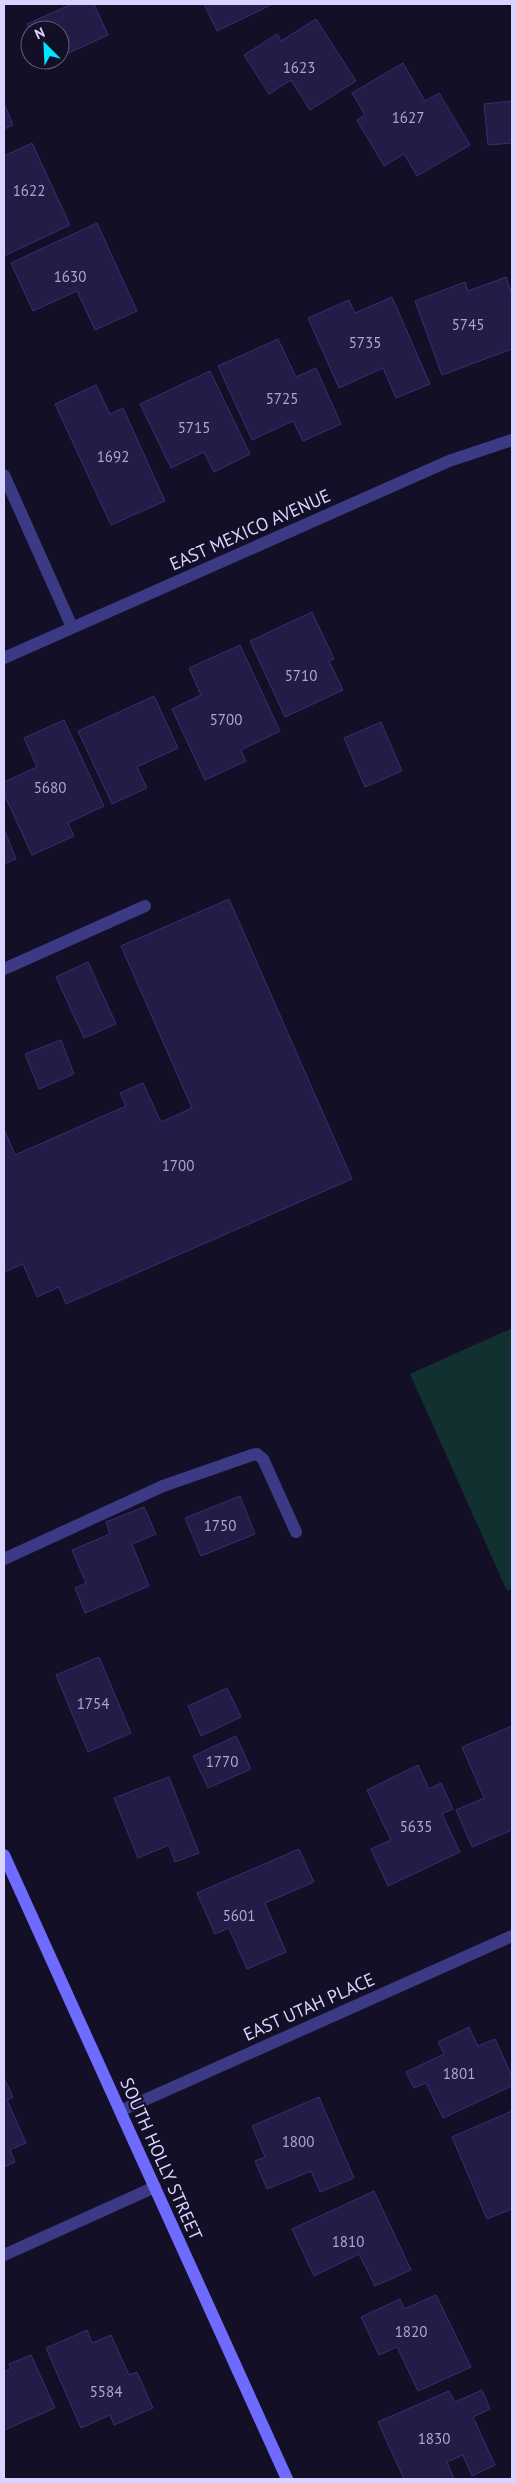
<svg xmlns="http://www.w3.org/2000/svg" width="516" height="2483" font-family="'PT Sans',sans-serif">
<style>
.pitch{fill:#12302f}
.building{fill:#241b47;stroke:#3b2d73}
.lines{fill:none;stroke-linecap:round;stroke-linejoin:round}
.service{stroke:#3d3a85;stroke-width:12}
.minor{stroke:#3d3a85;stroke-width:12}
.tertiary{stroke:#3d3a85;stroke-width:12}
.secondary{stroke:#6f6bff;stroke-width:12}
.labels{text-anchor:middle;stroke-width:4.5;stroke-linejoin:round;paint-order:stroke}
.number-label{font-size:15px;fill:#aca6d1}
.street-label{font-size:18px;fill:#d9d4ff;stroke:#130f26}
</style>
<rect width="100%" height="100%" fill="#130f26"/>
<path class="pitch" d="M512,1328V1589L507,1591L410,1374Z"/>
<g class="building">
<path d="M72,4H94L108,35L60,57V30H30L27,24Z"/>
<path d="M204,4H273L217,31Z"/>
<path d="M316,19L356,81L310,110L291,80L269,94L244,55L277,34L281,41Z"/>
<path d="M403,63L425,101L439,93L470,145L417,176L404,154L384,166L357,120L365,115L352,93Z"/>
<path d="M512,101V143L488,145L484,104Z"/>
<path d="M4,103L13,125L4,129Z"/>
<path d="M32,143L70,225L4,256V156Z"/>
<path d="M97,223L137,311L95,330L77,291L33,311L11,263Z"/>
<path d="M506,277L512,295V349L442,375L415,301L465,282L468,291Z"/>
<path d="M392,297L430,384L396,398L383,368L339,388L308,318L349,300L355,313Z"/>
<path d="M278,339L296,377L316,368L341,424L303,441L293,421L252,440L218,366Z"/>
<path d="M210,371L250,454L214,472L204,452L171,468L140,404Z"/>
<path d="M96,385L110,414L123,408L165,501L111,525L55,404Z"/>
<path d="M312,612L334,659L329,661L343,690L285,717L250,641Z"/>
<path d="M240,645L280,731L241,750L246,761L205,780L172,709L201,695L189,668Z"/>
<path d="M154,696L178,748L137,767L147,788L112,804L78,731Z"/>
<path d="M64,720L104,806L68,823L74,836L32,855L4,794V782L37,767L24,738Z"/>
<path d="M381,722L402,771L365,787L344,738Z"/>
<path d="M4,829L16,859L4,864Z"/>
<path d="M229,899L352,1179L66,1304L59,1287L37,1297L23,1264L4,1272V1129L15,1155L126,1106L120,1093L143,1083L161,1122L192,1108L121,946Z"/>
<path d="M88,962L116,1024L84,1038L56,977Z"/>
<path d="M61,1040L74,1074L39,1089L25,1054Z"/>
<path d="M240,1496L255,1534L201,1556L185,1518Z"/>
<path d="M144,1507L156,1534L132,1544L149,1586L85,1613L75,1588L86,1583L72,1550L110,1534L106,1522Z"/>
<path d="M99,1657L131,1733L88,1752L56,1675Z"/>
<path d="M227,1688L241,1717L201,1736L188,1706Z"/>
<path d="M512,1726V1830L472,1847L456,1810L484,1798L462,1747Z"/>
<path d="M236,1736L251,1769L208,1788L193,1756Z"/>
<path d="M418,1765L429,1789L441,1783L453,1809L442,1814L460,1852L388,1886L371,1849L391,1840L367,1790Z"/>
<path d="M169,1777L199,1853L175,1862L169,1845L138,1858L114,1798Z"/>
<path d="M299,1849L314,1882L265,1903L286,1952L247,1969L229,1928L215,1934L197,1893Z"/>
<path d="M469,2027L478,2046L495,2039L512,2076V2086L443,2118L426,2083L414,2088L406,2072L444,2054L438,2042Z"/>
<path d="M4,2078L13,2097L7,2100L26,2143L10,2150L15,2162L4,2167Z"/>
<path d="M319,2097L354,2178L320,2192L311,2171L267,2189L255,2161L265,2157L252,2126Z"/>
<path d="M512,2111V2209L487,2219L452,2137Z"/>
<path d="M374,2191L411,2270L375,2286L359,2254L314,2276L292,2229Z"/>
<path d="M436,2295L471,2367L418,2391L397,2347L379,2355L361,2317L400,2299L404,2309Z"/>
<path d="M87,2330L92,2343L111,2335L129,2375L137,2372L153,2408L114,2425L110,2415L81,2428L46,2348Z"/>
<path d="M31,2355L55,2408L4,2430V2372L11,2369L9,2364Z"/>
<path d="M482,2390L490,2409L473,2417L495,2465L472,2476L463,2455L447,2462L454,2479H404L378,2422L449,2391L455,2402Z"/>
</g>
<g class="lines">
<g class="service">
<path d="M4,969L145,906"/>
<path d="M4,1559L163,1486L252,1455L257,1454L263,1459L296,1532"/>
</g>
<g class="minor">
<path d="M4,475L72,627"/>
<path d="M120,2111L512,1936"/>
<path d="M4,2255L155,2187"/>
</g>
<path class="tertiary" d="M4,658L449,461L512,440"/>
<path class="secondary" d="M4,1855L287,2479"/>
</g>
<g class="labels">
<g class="number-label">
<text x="299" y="73">1623</text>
<text x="408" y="123">1627</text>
<text x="29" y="196">1622</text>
<text x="70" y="282">1630</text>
<text x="468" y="330">5745</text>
<text x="365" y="348">5735</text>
<text x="282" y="404">5725</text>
<text x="194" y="433">5715</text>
<text x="113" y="462">1692</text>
<text x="301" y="681">5710</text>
<text x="226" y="725">5700</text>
<text x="50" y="793">5680</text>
<text x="178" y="1171">1700</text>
<text x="220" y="1531">1750</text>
<text x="93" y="1709">1754</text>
<text x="222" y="1767">1770</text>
<text x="416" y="1832">5635</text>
<text x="239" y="1921">5601</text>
<text x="459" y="2079">1801</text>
<text x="298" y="2147">1800</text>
<text x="348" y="2247">1810</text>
<text x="411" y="2337">1820</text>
<text x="106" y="2397">5584</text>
<text x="434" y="2444">1830</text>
</g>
<g class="street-label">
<text transform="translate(250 530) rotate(-24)" y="6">EAST MEXICO AVENUE</text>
<text transform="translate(309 2007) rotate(-24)" y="6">EAST UTAH PLACE</text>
<text transform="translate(161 2159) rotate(66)" y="6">SOUTH HOLLY STREET</text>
</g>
</g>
<rect width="516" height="2483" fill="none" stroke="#d9d4ff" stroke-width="10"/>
<g transform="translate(45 45) rotate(336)"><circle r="24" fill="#130f26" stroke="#625e7d"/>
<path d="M0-4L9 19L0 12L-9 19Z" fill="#00e5ff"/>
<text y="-8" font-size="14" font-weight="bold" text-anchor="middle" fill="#d9d4ff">N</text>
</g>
</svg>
